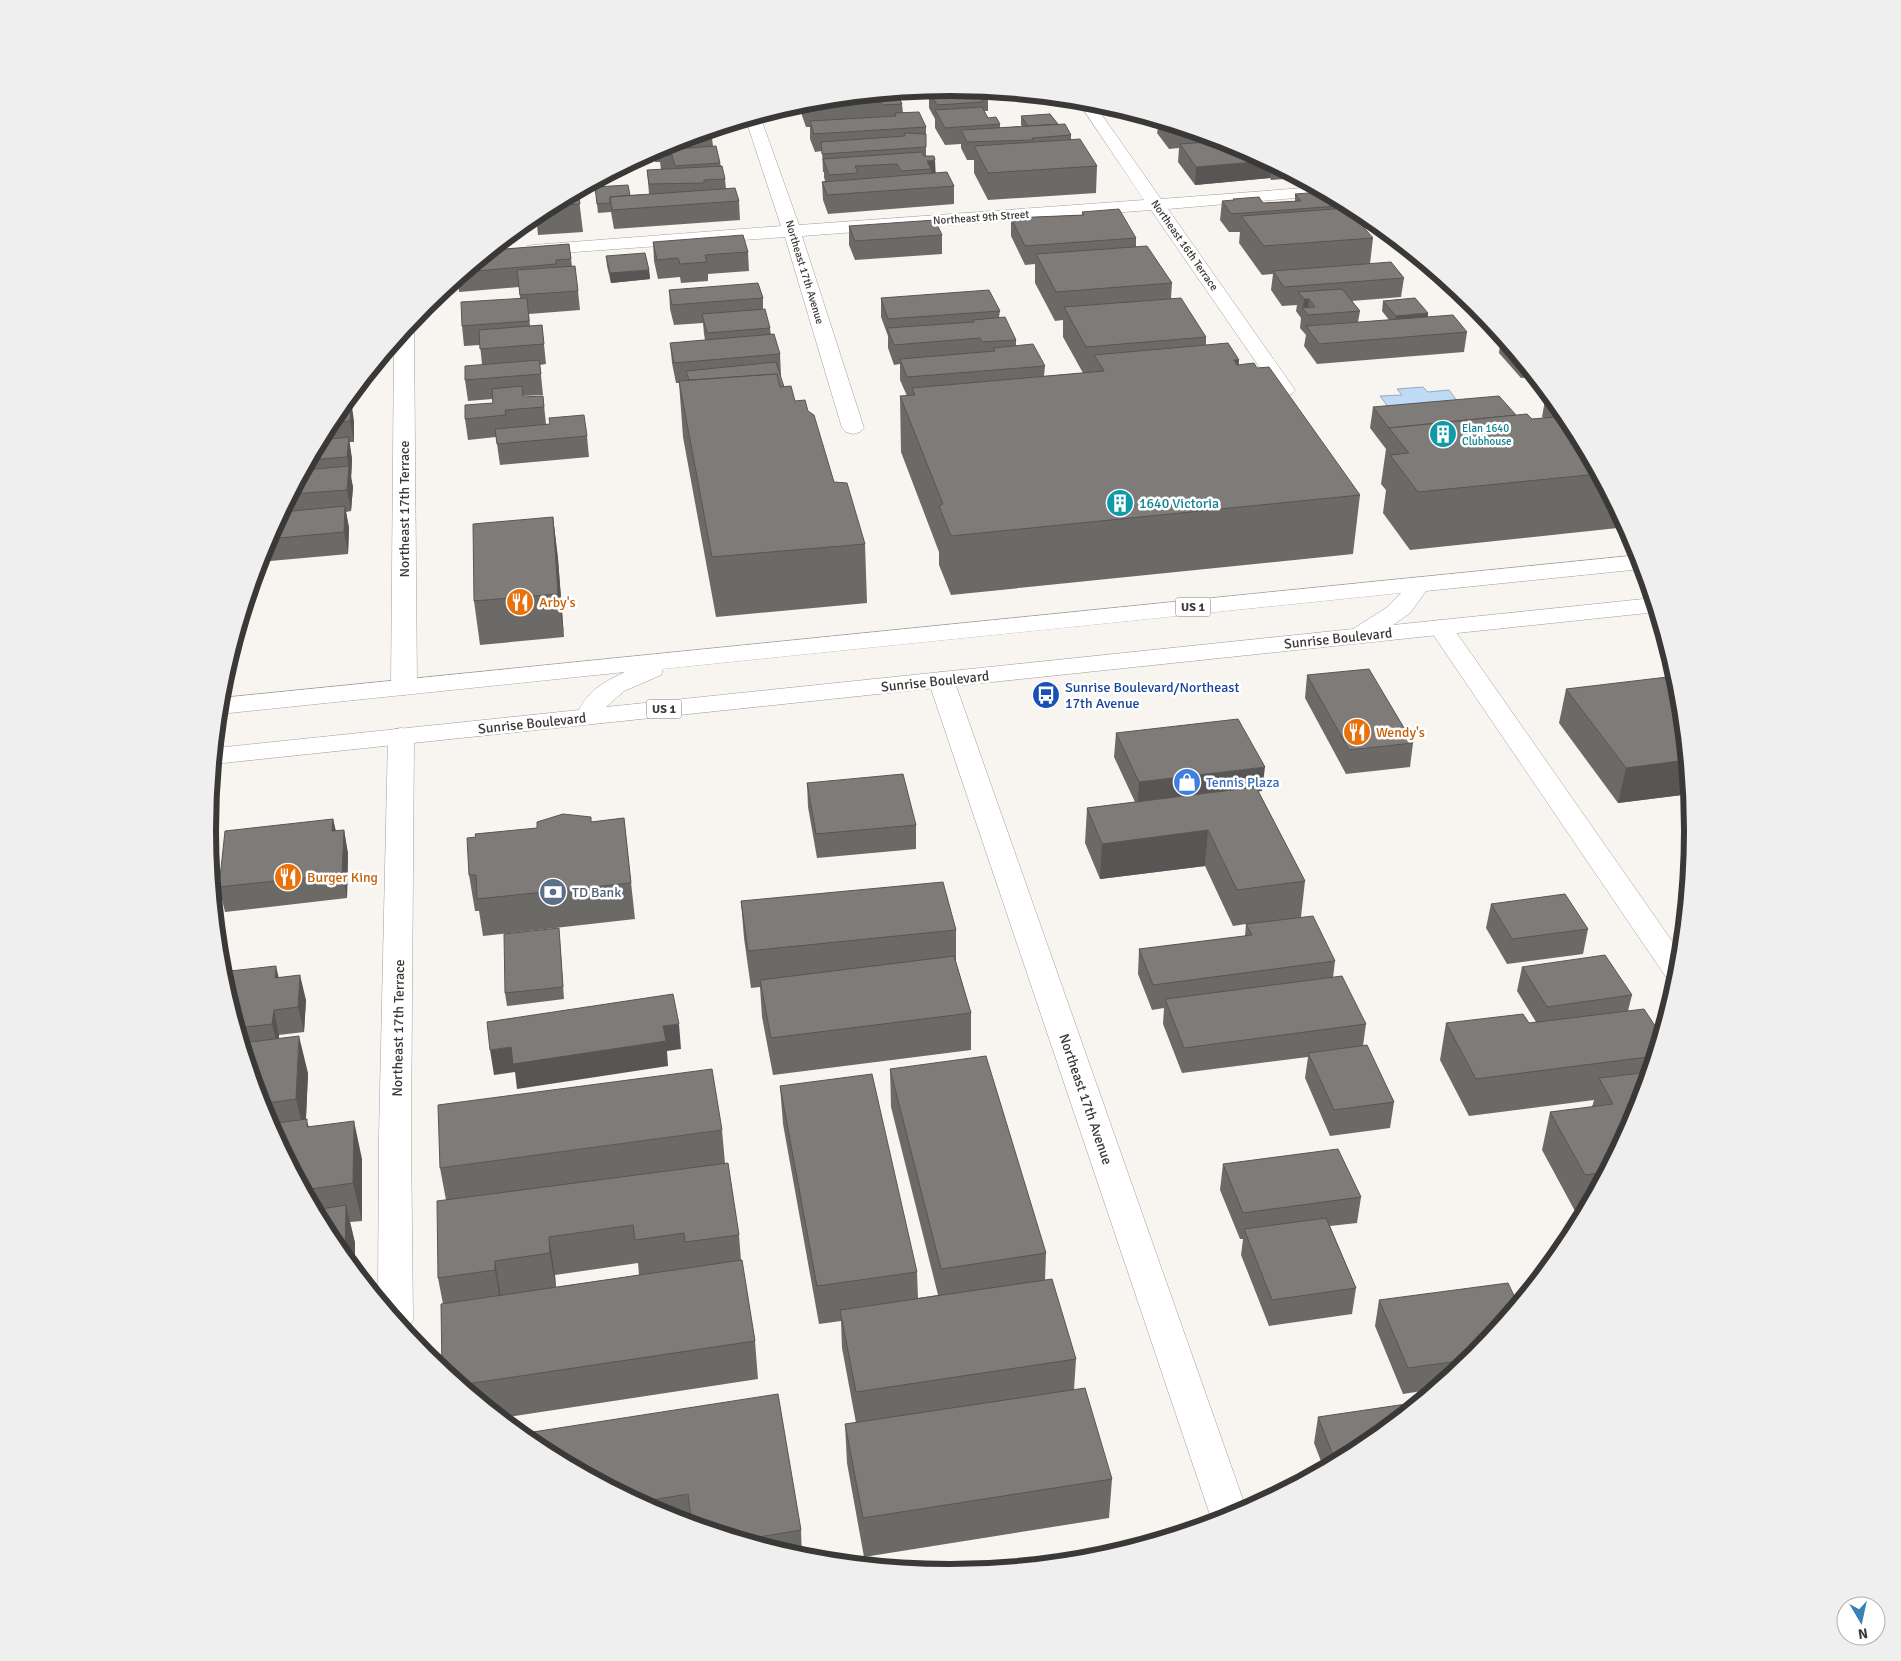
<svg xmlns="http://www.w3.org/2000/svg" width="1901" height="1661" font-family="Signika,sans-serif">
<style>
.water{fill:#bedaf5;stroke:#96aabc}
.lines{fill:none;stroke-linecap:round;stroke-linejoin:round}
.minor-casing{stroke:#a29f9b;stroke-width:1}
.major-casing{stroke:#a29f9b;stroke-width:1}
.minor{fill:#fff;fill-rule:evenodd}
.major{fill:#fff;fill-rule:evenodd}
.wall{fill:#6c6a67;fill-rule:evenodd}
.shaded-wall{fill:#585654}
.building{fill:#7e7b78;stroke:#585654}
.labels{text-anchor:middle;stroke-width:5;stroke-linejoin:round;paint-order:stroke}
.far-street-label{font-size:11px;fill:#3a3937;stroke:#fff}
.far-culture-label{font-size:11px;fill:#0d838f;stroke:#fff;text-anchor:start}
.shield{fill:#fff;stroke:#757473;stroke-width:1}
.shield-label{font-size:12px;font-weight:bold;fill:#3a3937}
.culture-label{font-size:14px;fill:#0d838f;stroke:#fff;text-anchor:start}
.street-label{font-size:14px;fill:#3a3937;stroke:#fff}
.food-label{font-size:14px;fill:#c56008;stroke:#fff;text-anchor:start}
.transit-label{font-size:14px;fill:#164399;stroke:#fff;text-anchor:start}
.shop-label{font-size:14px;fill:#366cbe;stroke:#fff;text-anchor:start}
.service-label{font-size:14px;fill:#4e5e75;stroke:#fff;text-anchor:start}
.rim{fill:none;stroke:#3a3937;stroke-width:6}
</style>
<rect width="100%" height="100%" fill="#f8f4f0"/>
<path class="water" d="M1423,387L1428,392L1449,390L1458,402L1389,408L1380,396L1402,395L1397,389Z"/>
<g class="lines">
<g class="minor-casing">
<g id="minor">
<path d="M1077,100L1092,101L1161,199L1316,187L1330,195L1168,209L1295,390L1292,394L1285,396L1278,394L1151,210L802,236L864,428L860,432L853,434L846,432L842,428L785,237L533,255L527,254L524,250L527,246L533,245L781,226L746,120L760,116L799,225L1144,200Z"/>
<path d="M408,326L414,331L417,687L413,692L404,695L395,692L391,687L394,343Z"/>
<path d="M1440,620L1449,622L1681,954L1677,982L1668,980L1428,627L1431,622Z"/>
<path d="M941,672L950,675L954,680L1247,1511L1235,1517L1213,1523L1211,1518L928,680L932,675Z"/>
<path d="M401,728L410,730L414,736L411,1136L413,1320L407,1330L404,1331L378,1298L379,1136L388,736L392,730Z"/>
</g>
</g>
<g class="major-casing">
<path id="major" d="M1640,555L1644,569H1642L1426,591L1410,613L1393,625L1653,598L1657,612L214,764L216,748L579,710C588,690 606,681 625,672L220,714L221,698ZM1401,593L1386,608L1353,629L606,707L624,691L661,675L663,669Z"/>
</g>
<use href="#minor" class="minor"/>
<use href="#major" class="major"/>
</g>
<g class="wall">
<path d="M929,91L988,94V111H984L988,118L1000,124V128L1022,126L1021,125V116L1058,124L1071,135V140L1097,166L1096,193L988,200L974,173V160H967L961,148V144L945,145L935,128V119L929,108Z"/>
<path d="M1000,92L1035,96L1004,98Z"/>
<path d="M897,93L902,104L903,113L926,127V156L936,173L954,186V204L828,214L823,200L822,182L825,181L824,177V172H823L822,151L815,152L810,139V127H806L798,104L806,102Z"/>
<path d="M1144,117L1235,144L1298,178L1271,180L1270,178L1195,185L1178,162L1179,148L1169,149L1157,133L1158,128H1153Z"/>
<path d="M711,130L713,146L720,163L721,166L725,179L726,189L739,201L740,220L614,229L611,212L598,213L595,187L630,195L649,194L647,170H661L660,162H655L653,151L666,144Z"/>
<path d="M578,191L583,232L538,235L536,215H534L538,213Z"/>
<path d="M1295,194L1343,202L1342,208L1373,238L1370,264L1404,278L1401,297L1352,301L1360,311L1358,322L1389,320L1382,311L1383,301L1428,313V317L1467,332L1464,352L1317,364L1304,346L1306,335L1300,328L1301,318L1296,311L1297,305L1282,306L1271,290L1273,274L1262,275L1239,243L1240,232H1229L1220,220L1222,201H1233V199L1263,203L1295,201Z"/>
<path d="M1082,212L1136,238V247L1172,283L1171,298L1206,337V345L1239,365L1360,495L1353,554L951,595L939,565V552L901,452L900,396H907L900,380V364L894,365L888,348V336L881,317V298L1000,311L999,317L1016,340V346L1045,366L1044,376L1083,373L1063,337V320L1055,321L1035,283V264L1025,265L1011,236V218L1082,215Z"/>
<path d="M849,226L942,235V254L855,260L849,245Z"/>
<path d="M653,242L748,252L749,271L708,274V281L681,283L680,277L658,279L654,261Z"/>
<path d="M569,244L572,266L578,291L580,310L529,314L530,326L542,325L546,364L540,365L543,395L523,396V397L543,396L546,424L587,436L589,457L500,465L496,437L468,440L465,419L493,403L492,399L468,401L465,380L482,364L480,345L464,346L462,326L520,298L519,287L459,292L458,278L492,250Z"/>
<path d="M606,256L649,270L650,279L611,283L607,266Z"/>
<path d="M669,290L763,298V309L770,328L771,335L780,354L781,375H780L784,387L795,401L808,411L834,482L865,544L867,603L716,617L683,437L679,383H676L672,363L670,343L705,340L704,334L703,323L674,325L670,309Z"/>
<path d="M1460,292L1476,305L1488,320L1480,321L1459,297Z"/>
<path d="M1501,336L1568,418L1627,527L1410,550L1383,513L1386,490L1381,484L1386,449L1370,428L1373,407L1516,415L1532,419L1544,418L1542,417L1545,400L1531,384L1532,377L1521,378L1499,353Z"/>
<path d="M333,417L354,421V442H349L352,459L351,479L353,487L351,511L346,512L349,528L348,554L259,562L264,546Z"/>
<path d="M553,517L558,559L564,637L480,645L474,601Z"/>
<path d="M1307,675L1413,743L1410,767L1346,774L1305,698Z"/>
<path d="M1679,686L1690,794L1618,803L1559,723L1566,689Z"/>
<path d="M1116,733L1262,791H1258L1305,881L1301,917L1335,961L1333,978L1366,1024L1363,1046L1394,1102L1390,1128L1330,1136L1305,1078L1308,1057L1182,1073L1163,1024L1164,1008L1152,1010L1138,974L1139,949L1245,936L1246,924L1233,926L1205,866L1100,879L1085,843L1087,808L1135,802L1114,757Z"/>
<path d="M807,783L916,825V849L817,858L808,807Z"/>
<path d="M624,818L635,919L483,936L479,911H475L469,875L591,822Z"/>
<path d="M333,819L336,831L344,830L348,854L347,898L225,912L219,887Z"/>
<path d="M741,901L956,930V962L971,1013V1050L773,1075L762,1017L760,987L751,988L744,938Z"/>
<path d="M1491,904L1588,929L1583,954L1507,964L1486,928Z"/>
<path d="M560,941L564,999L507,1006L505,993Z"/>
<path d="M1522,967L1632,995L1628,1011L1661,1035L1637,1115L1585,1212L1576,1213L1542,1150L1550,1112L1592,1107L1594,1100L1469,1116L1440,1060L1446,1023H1529L1536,1022L1517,991Z"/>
<path d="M222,975L279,977L306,1000L304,1032L279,1035V1038L308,1073L306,1119L309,1127L362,1159V1221L350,1222L355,1243H333L264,1115Z"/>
<path d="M890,1069L1046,1253L1045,1280L1076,1359L1074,1390L1112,1479L1109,1518L864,1557L847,1463L845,1424L856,1423L842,1348L841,1321L819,1324L783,1124L780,1086L917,1272L918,1298L938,1295L891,1107Z"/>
<path d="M722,1130L725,1163L739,1235L741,1260L755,1341L758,1379L501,1418L442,1370L443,1304L438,1278L446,1200L440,1168ZM638,1263L639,1275L556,1287L555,1275Z"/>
<path d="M1223,1164L1361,1197L1357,1223L1330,1226L1356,1288L1352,1314L1269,1326L1241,1255L1243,1239H1240L1220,1190Z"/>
<path d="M1379,1300L1476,1356L1435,1389L1403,1394L1375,1326Z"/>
<path d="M1318,1417L1363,1448L1324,1469L1314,1443Z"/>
<path d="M537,1448L801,1530L802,1558L666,1517Z"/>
</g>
<g class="shaded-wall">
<path d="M935,160L936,179H931V169L927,161Z"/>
<path d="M1266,161L1272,164L1270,178L1195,185L1196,167Z"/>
<path d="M649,270L650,279L611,283L610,273Z"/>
<path d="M1304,299H1309L1308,315L1303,308Z"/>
<path d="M1428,313L1427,323L1395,326L1396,316Z"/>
<path d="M1234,360H1239L1235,415Z"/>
<path d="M351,400L354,421V442L350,421Z"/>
<path d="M349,437L352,459L351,479L347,457Z"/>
<path d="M349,466L353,487L351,511L347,490Z"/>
<path d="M345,506L349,528L348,554L344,532Z"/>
<path d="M553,517L558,559L564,637L558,594Z"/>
<path d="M1687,760L1690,794L1618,803L1626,768Z"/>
<path d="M1265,767L1262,791L1137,806L1139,782Z"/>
<path d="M333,819L338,843L332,831Z"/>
<path d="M344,830L348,854L347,898L342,874Z"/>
<path d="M1208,830L1205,866L1100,879L1102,844Z"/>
<path d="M276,966L282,991L275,978Z"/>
<path d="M300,975L306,1000L304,1032L298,1007Z"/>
<path d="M274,1010L279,1035L278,1050L272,1024Z"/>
<path d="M679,1024L681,1049L667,1051L668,1066L517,1089L515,1072L494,1075L490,1050Z"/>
<path d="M299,1036L308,1073L305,1137L296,1099Z"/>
<path d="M354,1121L362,1159V1221L353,1183Z"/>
<path d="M346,1205L355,1243V1270L345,1259Z"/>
<path d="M549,1237L555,1275L556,1291L550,1253Z"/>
<path d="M495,1261L501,1299V1308L495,1270Z"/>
</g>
<g class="building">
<path d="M963,89L986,91L988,94H978L983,102L937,105L929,91Z"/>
<path d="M897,93L902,104L883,105L881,102L824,106L825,109L805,110L803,103Z"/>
<path d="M982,107L988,118L996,117L1000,124L945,128L935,110Z"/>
<path d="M919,112L926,127L814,134L810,121L896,116L895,113Z"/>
<path d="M1050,114L1058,124L1028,126L1021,116Z"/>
<path d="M1163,122L1203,134L1184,136L1180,131H1170Z"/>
<path d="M1065,124L1071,135L1032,138L1033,140L967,142L961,130Z"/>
<path d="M706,132L707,138L679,140Z"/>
<path d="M904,133L926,134V147L822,154L821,142L905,136Z"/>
<path d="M1080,139L1097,166L988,173L974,146Z"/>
<path d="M1224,141L1235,144L1266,161L1196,167L1180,144Z"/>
<path d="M716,146L720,163L675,166L672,155L661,156L659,150Z"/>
<path d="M922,152L924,156H934L935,160L927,161L931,169L901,171L897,164L855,166L858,173L829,175L823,159Z"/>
<path d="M722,166L725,179L704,180V183L649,184L647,170Z"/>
<path d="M947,172L954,186L827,195L822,182Z"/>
<path d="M628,185L630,195L610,197V203L597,204L595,187Z"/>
<path d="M735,188L739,201L612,210L610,197Z"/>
<path d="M578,191L580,204L550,206Z"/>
<path d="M1322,192L1328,199H1337L1343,202L1335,203L1338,206L1231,214L1222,201L1234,200L1233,199L1259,197L1263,203L1301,201L1295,194Z"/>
<path d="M1347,208L1373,238L1264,246L1241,216Z"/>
<path d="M1119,209L1136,238L1025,246L1011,218L1084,215L1082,212Z"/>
<path d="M935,220L942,235L855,241L849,226Z"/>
<path d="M743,235L748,252L705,255L707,262L680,264L678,258L657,260L653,242Z"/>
<path d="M569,244L571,259L556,260V264L466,272L492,250Z"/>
<path d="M1147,246L1172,283L1056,292L1036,254Z"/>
<path d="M645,253L649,270L610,273L606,256Z"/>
<path d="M1391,262L1404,278L1284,287L1273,271Z"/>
<path d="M575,266L578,291L520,295L517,270Z"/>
<path d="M758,283L763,298L672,305L669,290Z"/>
<path d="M1342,289L1360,311L1308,315L1302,308L1315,307L1309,299H1304L1298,292Z"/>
<path d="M989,290L1000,311L888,319L881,298Z"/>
<path d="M527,298L529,321L462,326L461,302Z"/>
<path d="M1181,298L1206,337L1086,347L1064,307Z"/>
<path d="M1415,298L1428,313L1396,316L1383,301Z"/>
<path d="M765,309L770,328L707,333L702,314Z"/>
<path d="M1453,315L1467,332L1319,344L1306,326Z"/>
<path d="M1005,317L1016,340L982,342L980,338L894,345L887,328L974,322L973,320Z"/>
<path d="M542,325L544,344L480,349L479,330Z"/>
<path d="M774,334L780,354L674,363L670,343Z"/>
<path d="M1228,343L1239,360H1234L1237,365L1254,363L1257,368L1269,367L1360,495L951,536L939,506L943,504L900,396L915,395L912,388L1104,371L1094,355Z"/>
<path d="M1033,344L1045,366L907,377L900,359L995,351L993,348Z"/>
<path d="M539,360L541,374L465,380V366Z"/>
<path d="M776,362L784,387H780L777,374L689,380L686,371Z"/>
<path d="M777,374L780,387L791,386L795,401L805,400L808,411L814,415L834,482L847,483L865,544L712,557L679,381Z"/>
<path d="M522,386L523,397L543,396L544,407L505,410L506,415L465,419V405L493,403L492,389Z"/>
<path d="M1499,396L1516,415L1389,428L1373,407Z"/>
<path d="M1546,396H1550L1567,416H1564Z"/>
<path d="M347,400H351L350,421L330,423L333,417Z"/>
<path d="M1527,414L1532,419L1567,416L1598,474L1418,492L1390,455L1409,453L1389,428Z"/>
<path d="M584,415L587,436L497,444L495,429L550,424L549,418Z"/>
<path d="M349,437L347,457L310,460L321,440Z"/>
<path d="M349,466L347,490L292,494L305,470Z"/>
<path d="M345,506L344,532L268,539L282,512Z"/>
<path d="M553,517L558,594L474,601L473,524Z"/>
<path d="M1369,669L1413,743L1349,750L1307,675Z"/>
<path d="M1676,676L1679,686L1687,760L1626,768L1566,689Z"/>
<path d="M1238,719L1265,767L1139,782L1116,733Z"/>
<path d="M903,774L916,825L816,834L807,783Z"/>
<path d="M1256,787L1305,881L1237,890L1208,830L1102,844L1087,808Z"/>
<path d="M563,814L591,817V822L624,818L631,883L477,899L476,875H469L467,838L476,837L475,834L537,828V822Z"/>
<path d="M333,819L332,831L344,830L342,874L219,887L225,831Z"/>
<path d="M943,882L956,930L748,951L741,901Z"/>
<path d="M1565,894L1588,929L1512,939L1491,904Z"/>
<path d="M1313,916L1335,961L1153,985L1139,949L1252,935L1246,924Z"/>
<path d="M559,928L563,987L505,993L504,934Z"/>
<path d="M1605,955L1632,995L1547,1007L1522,967Z"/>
<path d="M954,956L971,1013L771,1038L760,980Z"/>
<path d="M276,966L275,978L300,975L298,1007L274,1010L272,1024L238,1028L221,972Z"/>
<path d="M1342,976L1366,1024L1184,1048L1165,999Z"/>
<path d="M673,994L679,1024L663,1026L666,1041L513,1064L511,1047L490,1050L487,1022Z"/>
<path d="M1644,1009L1661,1035L1655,1056L1476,1079L1446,1023L1523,1014L1529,1023Z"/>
<path d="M299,1036L296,1099L261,1104L242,1043Z"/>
<path d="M1367,1045L1394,1102L1334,1110L1308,1053Z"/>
<path d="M986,1056L1046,1253L941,1269L890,1069Z"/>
<path d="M712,1069L722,1130L440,1168L438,1105Z"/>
<path d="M1650,1072L1637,1115L1606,1172L1585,1175L1550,1112L1613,1104L1599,1078Z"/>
<path d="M872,1074L917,1272L817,1286L780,1086Z"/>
<path d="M307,1119V1127L354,1121L353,1183L304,1190L269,1124Z"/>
<path d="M1338,1149L1361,1197L1243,1213L1223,1164Z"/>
<path d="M728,1163L739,1235L685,1242L684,1233L635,1240L633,1225L549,1237L550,1253L495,1261V1270L438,1278L437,1201Z"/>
<path d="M346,1205L345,1259L333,1243L315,1210Z"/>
<path d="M1326,1218L1356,1288L1272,1300L1244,1229Z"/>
<path d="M742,1260L755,1341L460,1385L442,1370L441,1304Z"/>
<path d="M1052,1279L1076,1359L856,1392L840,1310Z"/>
<path d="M1508,1283L1518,1304L1476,1356L1473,1359L1408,1368L1379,1300Z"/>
<path d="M1085,1388L1112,1479L863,1518L845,1424Z"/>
<path d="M778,1394L801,1530L741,1540L692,1525L688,1494L639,1502L537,1448L520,1434Z"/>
<path d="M1420,1402L1363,1448L1336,1463L1318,1417Z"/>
</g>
<defs>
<g id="building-disc" transform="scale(1.4375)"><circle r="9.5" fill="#0f9aa8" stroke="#fff"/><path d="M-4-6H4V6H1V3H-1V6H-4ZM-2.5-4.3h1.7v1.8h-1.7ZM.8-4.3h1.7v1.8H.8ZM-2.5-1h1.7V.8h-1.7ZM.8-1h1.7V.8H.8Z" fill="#fff"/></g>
<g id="restaurant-disc" transform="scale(1.4375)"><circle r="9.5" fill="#e8710a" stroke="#fff"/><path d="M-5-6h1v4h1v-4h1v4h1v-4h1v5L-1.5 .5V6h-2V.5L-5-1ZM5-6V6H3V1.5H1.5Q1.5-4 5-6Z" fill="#fff"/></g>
<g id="bus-disc" transform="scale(1.4375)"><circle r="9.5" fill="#1a4fb4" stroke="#fff"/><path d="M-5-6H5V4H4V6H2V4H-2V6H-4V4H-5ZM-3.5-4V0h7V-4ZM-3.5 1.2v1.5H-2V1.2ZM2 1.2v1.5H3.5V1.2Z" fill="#fff"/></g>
<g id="shop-disc" transform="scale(1.4375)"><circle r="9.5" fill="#3f7fe0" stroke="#fff"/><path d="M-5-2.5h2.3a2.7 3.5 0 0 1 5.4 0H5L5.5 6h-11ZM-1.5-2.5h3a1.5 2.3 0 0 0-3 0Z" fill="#fff"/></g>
<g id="bank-disc" transform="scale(1.4375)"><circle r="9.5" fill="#5c6f8a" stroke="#fff"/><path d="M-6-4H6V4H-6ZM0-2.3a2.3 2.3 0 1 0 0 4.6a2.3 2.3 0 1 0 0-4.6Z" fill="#fff"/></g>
</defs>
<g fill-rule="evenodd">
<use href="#building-disc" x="1443" y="434"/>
<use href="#building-disc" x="1120" y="503"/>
<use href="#restaurant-disc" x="520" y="602"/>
<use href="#bus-disc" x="1046" y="695"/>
<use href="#restaurant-disc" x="1357" y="732"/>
<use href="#shop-disc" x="1187" y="782"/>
<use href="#restaurant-disc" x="288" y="877"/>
<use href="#bank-disc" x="553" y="892"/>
</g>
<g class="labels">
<g class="far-street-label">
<text transform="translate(981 217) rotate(-4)" y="4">Northeast 9th Street</text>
<text transform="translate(1185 245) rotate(55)" y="4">Northeast 16th Terrace</text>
<text transform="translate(805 272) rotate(73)" y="4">Northeast 17th Avenue</text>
</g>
<g class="far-culture-label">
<text x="1462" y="432">Elan 1640<tspan x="1462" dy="13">Clubhouse</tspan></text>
</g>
<g class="shield">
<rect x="1175.5" y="597.5" width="35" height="19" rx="4"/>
<rect x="646.5" y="699.5" width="35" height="19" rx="4"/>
</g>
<g class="shield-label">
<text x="1193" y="611">US 1</text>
<text x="664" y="713">US 1</text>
</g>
<g class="culture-label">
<text x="1139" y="508">1640 Victoria</text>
</g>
<g class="street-label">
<text transform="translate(404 509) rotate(-90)" y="5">Northeast 17th Terrace</text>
<text transform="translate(1338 638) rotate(-6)" y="5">Sunrise Boulevard</text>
<text transform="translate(935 681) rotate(-6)" y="5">Sunrise Boulevard</text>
<text transform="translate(532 723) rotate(-6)" y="5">Sunrise Boulevard</text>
<text transform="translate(398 1028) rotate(-89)" y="5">Northeast 17th Terrace</text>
<text transform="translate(1086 1099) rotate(71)" y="5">Northeast 17th Avenue</text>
</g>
<g class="food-label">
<text x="539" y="607">Arby's</text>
<text x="1376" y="737">Wendy's</text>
<text x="307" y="882">Burger King</text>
</g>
<g class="transit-label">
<text x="1065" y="692">Sunrise Boulevard/Northeast<tspan x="1065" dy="16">17th Avenue</tspan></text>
</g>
<g class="shop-label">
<text x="1206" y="787">Tennis Plaza</text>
</g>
<g class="service-label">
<text x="572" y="897">TD Bank</text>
</g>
</g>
<path d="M0 0H1901V1661H0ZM216 830a734 734 0 1 1 1468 0a734 734 0 1 1-1468 0Z" fill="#efefef" fill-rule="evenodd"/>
<path class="rim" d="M216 830a734 734 0 1 1 1468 0a734 734 0 1 1-1468 0Z"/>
<g transform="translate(1861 1621) rotate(171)"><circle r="24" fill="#ffffff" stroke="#b0b0af"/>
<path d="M0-4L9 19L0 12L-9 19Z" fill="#3a81b6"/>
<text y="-8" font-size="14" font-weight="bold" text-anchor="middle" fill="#3a3937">N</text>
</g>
</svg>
